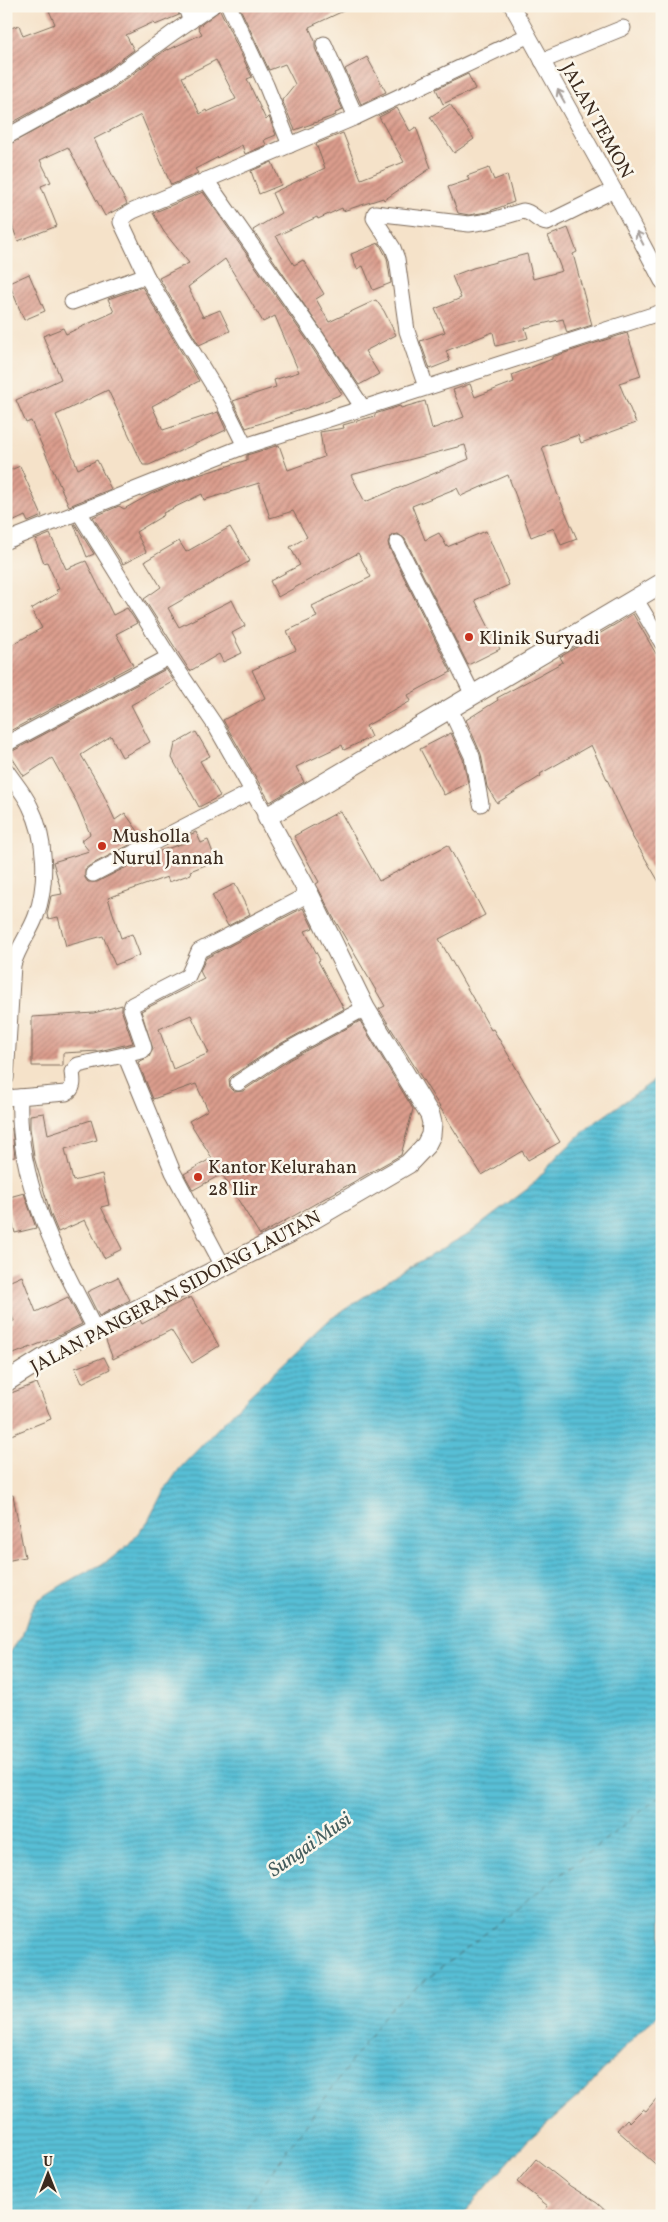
<svg xmlns="http://www.w3.org/2000/svg" width="668" height="2222" font-family="Vollkorn,serif">
<style>
.water{fill:url(#water-rules);stroke:#4a747a}
.lines{fill:none;stroke-linecap:round;stroke-linejoin:round}
.ferry{stroke:#455e5e;stroke-width:1;stroke-dasharray:6 5;stroke-linecap:butt}
.building{fill:url(#building-hatch);fill-rule:evenodd}
.minor-casing{stroke:#7c6a5a;stroke-width:17}
.tertiary-casing{stroke:#7c6a5a;stroke-width:21}
.minor{stroke:#fff;stroke-width:15}
.tertiary{stroke:#fff;stroke-width:19}
.oneway{stroke:#a79f9a}
.poi-dot{fill:#c8321e;stroke:#fbf7ec;stroke-width:2}
.labels{text-anchor:middle;stroke-width:5;stroke-linejoin:round;paint-order:stroke}
.street-label{font-size:19px;fill:#3b2a1e;stroke:#fbf7ec}
.poi-label{font-size:19px;fill:#3b2a1e;stroke:#fbf7ec;text-anchor:start}
.water-label{font-size:20px;font-style:italic;fill:#455e5e;stroke:#fbf7ec}
</style>
<defs>
<pattern id="water-rules" width="6" height="5" patternUnits="userSpaceOnUse" patternTransform="scale(1.25)"><rect width="6" height="5" fill="#58bfd6"/><path d="M0 2.5h6" fill="none" stroke="#4a9bad"/></pattern>
<pattern id="building-hatch" width="6" height="6" patternUnits="userSpaceOnUse" patternTransform="scale(1.25)"><rect width="6" height="6" fill="#db9d8d"/><path d="M-1 1l2-2M0 6l6-6M5 7l2-2" fill="none" stroke="#b38073"/></pattern>
</defs>
<rect width="100%" height="100%" fill="#fbf7ec"/>
<filter id="ink" filterUnits="userSpaceOnUse"><feTurbulence type="fractalNoise" baseFrequency=".02" numOctaves="2"/><feDisplacementMap in="SourceGraphic" scale="10" xChannelSelector="R" yChannelSelector="G"/><feConvolveMatrix kernelMatrix="1 2 1 2 8 2 1 2 1" color-interpolation-filters="sRGB"/></filter>
<filter id="wash" filterUnits="userSpaceOnUse"><feTurbulence type="fractalNoise" baseFrequency=".0096" numOctaves="4" result="noise"/><feDisplacementMap in="SourceGraphic" scale="20" xChannelSelector="R" yChannelSelector="G"/><feGaussianBlur stdDeviation="1.12" result="paint"/><feColorMatrix in="noise" values="0 0 0 0 0 0 0 0 0 0 0 0 0 0 0 0 0 1.4 0 .05"/><feComposite in="paint" operator="in"/></filter>
<g filter="url(#wash)">
<rect width="100%" height="100%" fill="#f5e2c9"/>
<path class="water" d="M662,1075V2012L640,2031L581,2094L527,2141L461,2216H6V1658L22,1636L30,1612L38,1600L67,1582L108,1561L128,1545L148,1521L163,1492L180,1468L244,1401L329,1320L395,1276L471,1232L530,1187L560,1154L590,1126Z"/>
<g class="lines">
<path class="ferry" d="M240,2216L390,2008L662,1795"/>
</g>
<g id="blocks">
<g class="building">
<path d="M47,6H176L179,15L155,25L154,22L126,35L134,50L101,74L6,126V30L19,25L23,36L55,24Z"/>
<path d="M239,6H354L309,27L315,41V48L343,110L335,113L336,115L295,130L282,100L295,84L285,64L269,70Z"/>
<path d="M220,10L252,77L247,79L266,120L269,117L276,135L264,140L266,145L245,154L242,145L195,169L198,173L171,185L141,115L94,139L127,204L105,216L68,147L40,160L51,182L41,186L57,226L18,241L6,211V146L111,90L167,49L168,50L202,34L198,27ZM216,60L236,99L207,112L206,110L200,114L182,77Z"/>
<path d="M367,57L386,92L361,104L345,69Z"/>
<path d="M468,74L475,89L443,104L436,89Z"/>
<path d="M450,104L474,139L454,153L430,117Z"/>
<path d="M397,108L410,131L416,127L431,168L384,200L383,198L343,211L342,208L318,219L317,217L276,236L294,265L303,260L324,294L316,299L329,322L376,300L384,311L396,335L365,351L379,374L359,385L253,230L281,213L272,193L325,168L316,144L343,133L361,179L404,162L379,117Z"/>
<path d="M272,162L281,185L259,194L251,171Z"/>
<path d="M489,168L494,180L507,175L514,202L487,212L469,215L458,213L448,187L469,180L467,176Z"/>
<path d="M203,192L309,343L342,394L307,408L246,428L233,401L276,387L274,380L299,372L275,316L263,322L225,259L188,287L203,317L220,310L230,331L199,345L159,278L189,263L164,232L153,213Z"/>
<path d="M568,228L577,252L573,254L592,325L567,333L563,319L525,328L528,338L496,346L493,332L446,351L450,361L430,369L420,341L445,332L435,309L461,298L452,276L473,268L527,254L533,279L562,271L548,236Z"/>
<path d="M379,243L387,258L391,283L373,290L363,266L357,269L351,254Z"/>
<path d="M29,274L45,311L24,320L9,283Z"/>
<path d="M142,287L199,381L152,406L163,430L218,412L226,430L149,465H143L108,390L56,415L78,469L97,460L111,489L69,506L31,421L26,423L16,400L61,379L43,336L63,328L66,334L114,312L108,299Z"/>
<path d="M627,333L641,376L619,383L636,423L581,443L578,435L542,447L557,493L577,539L561,545L554,528L531,537L508,475L461,496L457,488L412,506L425,540L439,533L447,547L486,531L509,585L475,600L500,649L468,665L405,539L398,534L392,535L388,542L389,547L451,672L408,695L411,701L366,726L371,737L344,750L342,745L296,767L304,782L270,802L223,720L265,698L252,670L296,650L287,631L317,617L312,606L371,577L358,553L278,597L270,581L300,565L290,547L307,537L293,511L270,518L259,483L204,500L202,494L163,513L164,515L136,532L146,552L123,564L93,517L119,506L124,509L151,494L189,478L247,460V455L279,445L288,470L324,457L320,432L344,428L343,425L375,416V414L400,406L401,408L425,401L432,429L464,417L453,390L470,384L475,397L514,382L512,375L552,359V357ZM465,445L469,459L365,502L351,475Z"/>
<path d="M20,466L42,516L28,522L25,516L6,525V472Z"/>
<path d="M74,524H75L94,554L87,557Z"/>
<path d="M230,527L250,561L168,608L179,627L232,600L245,626L232,633L242,653L223,662L219,654L190,671L144,599L161,587L145,561L179,541L186,552Z"/>
<path d="M50,534L66,569L86,561L113,615L127,608L137,623L116,634L133,665L6,733V648L42,628L31,609L58,593L56,590L59,589L47,562L44,563L35,540Z"/>
<path d="M633,614L662,664V887L632,836L633,835L591,745L540,774L541,776L497,803L487,787L481,754L466,720L498,700L497,698L563,662L560,657Z"/>
<path d="M166,669L174,681L131,705L150,742L122,757L111,736L81,755L100,787L115,820L125,813L143,838L89,866L85,869V878L88,882H97L154,853L184,843L182,838L196,832L201,843L208,840L216,861L190,871L191,874L169,882L167,877L108,898L121,938L132,934L140,955L115,965L103,936L66,946L58,917L48,919L47,914L51,896L62,894L53,862L89,851L81,841L90,834L77,803L52,758L24,776L9,753Z"/>
<path d="M196,732L210,756L200,761L220,796L199,807L172,758L175,744Z"/>
<path d="M451,733L463,759L468,783L444,795L420,749Z"/>
<path d="M340,811L379,881L448,845L485,915L439,939L491,1030L493,1029L560,1142L528,1160L522,1151L482,1175L379,1009L385,1006L333,917L316,884L319,882L294,836Z"/>
<path d="M235,884L250,914L228,926L212,895Z"/>
<path d="M303,908L313,928L305,931L320,960L318,961L344,1009L280,1044L233,1075L229,1079L230,1088L234,1092L243,1091L289,1060L360,1021L413,1109L401,1155L260,1235L222,1174L193,1190L184,1174L212,1158L189,1121L208,1110L196,1084L153,1099L138,1062L149,1057L153,1049L141,1011L204,979L200,971L206,958ZM191,1015L209,1053L173,1069L159,1029Z"/>
<path d="M122,1005V1012L133,1043L99,1051L63,1053V1066H32V1017L94,1013Z"/>
<path d="M44,1113L48,1134L91,1120L97,1140L65,1149L73,1181L102,1174L109,1205L101,1207L122,1249L104,1258L85,1220L58,1232L51,1215L34,1157L30,1128V1115Z"/>
<path d="M6,1121H11L15,1157L6,1158Z"/>
<path d="M24,1193L36,1228L15,1233L6,1198Z"/>
<path d="M22,1276L36,1312L68,1297L82,1324L54,1338L6,1357V1324L14,1321L6,1303V1283Z"/>
<path d="M118,1277L130,1300L99,1316L87,1292Z"/>
<path d="M191,1297L219,1346L192,1363L171,1330L113,1359L105,1338L140,1320L142,1324L166,1311V1309Z"/>
<path d="M104,1357L110,1369L82,1383L75,1368Z"/>
<path d="M37,1383L51,1419L6,1437V1395Z"/>
<path d="M13,1495L25,1557L6,1561V1496Z"/>
<path d="M662,2092V2170L617,2130L627,2119L630,2122L643,2109L646,2111Z"/>
<path d="M536,2159L570,2186L597,2203L611,2216H541L548,2206L517,2182Z"/>
</g>
</g>
</g>
<g filter="url(#ink)">
<use href="#blocks" fill-opacity="0" stroke="#7c6a5a" stroke-width="1"/>
<g class="lines">
<g class="minor-casing">
<g id="minor">
<path d="M185,6L191,21"/>
<path d="M229,6L266,85L290,145"/>
<path d="M512,6L614,190L662,281"/>
<path d="M542,61L623,28"/>
<path d="M356,117L527,36"/>
<path d="M6,137L106,82L174,32L212,6"/>
<path d="M206,180L317,338L363,408"/>
<path d="M147,277L121,222L123,217L133,211L356,117L324,44"/>
<path d="M72,302L138,278L147,277L222,400L245,446"/>
<path d="M426,387L407,331L397,259L393,248L374,218L375,213L469,224L489,221L523,211C533,212 537,222 547,223L614,190"/>
<path d="M79,512L169,657L215,725L267,817"/>
<path d="M6,541L245,446L662,312"/>
<path d="M397,543L473,695"/>
<path d="M635,598L662,643"/>
<path d="M450,709L472,756L481,804"/>
<path d="M6,744L169,657"/>
<path d="M6,770C14,782 24,793 30,806C46,837 48,883 36,916C30,933 18,947 13,965L6,1078"/>
<path d="M93,874L251,792"/>
<path d="M125,1055L173,1172L224,1268"/>
<path d="M238,1083L284,1052L365,1008"/>
<path d="M20,1097C16,1182 58,1257 96,1331"/>
<path d="M6,1098L66,1093C75,1089 73,1080 72,1072L78,1065L142,1051L144,1048L143,1044L131,1009L132,1005L188,976L199,951L309,894"/>
</g>
</g>
<g class="tertiary-casing">
<path id="tertiary" d="M6,1382L60,1348L290,1233L408,1164L426,1145L431,1135L432,1123L430,1115L365,1008L309,894L267,817L662,583"/>
</g>
<use href="#minor" class="minor"/>
<use href="#tertiary" class="tertiary"/>
</g>
<defs><path id="oneway-shaft" d="M-6 0H5M1.5-3L5.5 0L1.5 3" fill="none" stroke-width="1.6" stroke-linecap="round" stroke-linejoin="round" transform="scale(1.25)"/></defs>
<g class="oneway">
<use href="#oneway-shaft" transform="translate(561 96) rotate(-119)"/>
<use href="#oneway-shaft" transform="translate(640 238) rotate(-117)"/>
</g>
</g>
<g class="poi-dot">
<circle cx="469" cy="637" r="5"/>
<circle cx="102" cy="846" r="5"/>
<circle cx="198" cy="1177" r="5"/>
</g>
<g class="labels">
<g class="street-label">
<text transform="translate(598 120) rotate(61)" y="7">JALAN TEMON</text>
<text transform="translate(175 1291) rotate(-28)" y="7">JALAN PANGERAN SIDOING LAUTAN</text>
</g>
<g class="poi-label">
<text x="479" y="644">Klinik Suryadi</text>
<text x="112" y="842">Musholla<tspan x="112" dy="22">Nurul Jannah</tspan></text>
<text x="208" y="1173">Kantor Kelurahan<tspan x="208" dy="22">28 Ilir</tspan></text>
</g>
<g class="water-label">
<text transform="translate(309 1844) rotate(-35)" y="7">Sungai Musi</text>
</g>
</g>
<rect width="668" height="2222" fill="none" stroke="#fbf7ec" stroke-width="25"/>
<g transform="translate(48 2174)" stroke="#fbf7ec" stroke-width="4" paint-order="stroke">
<path d="M0-4L9 19L0 12L-9 19Z" fill="#3b2a1e"/>
<text y="-8" font-size="14" font-weight="bold" text-anchor="middle" fill="#3b2a1e">U</text>
</g>
</svg>
